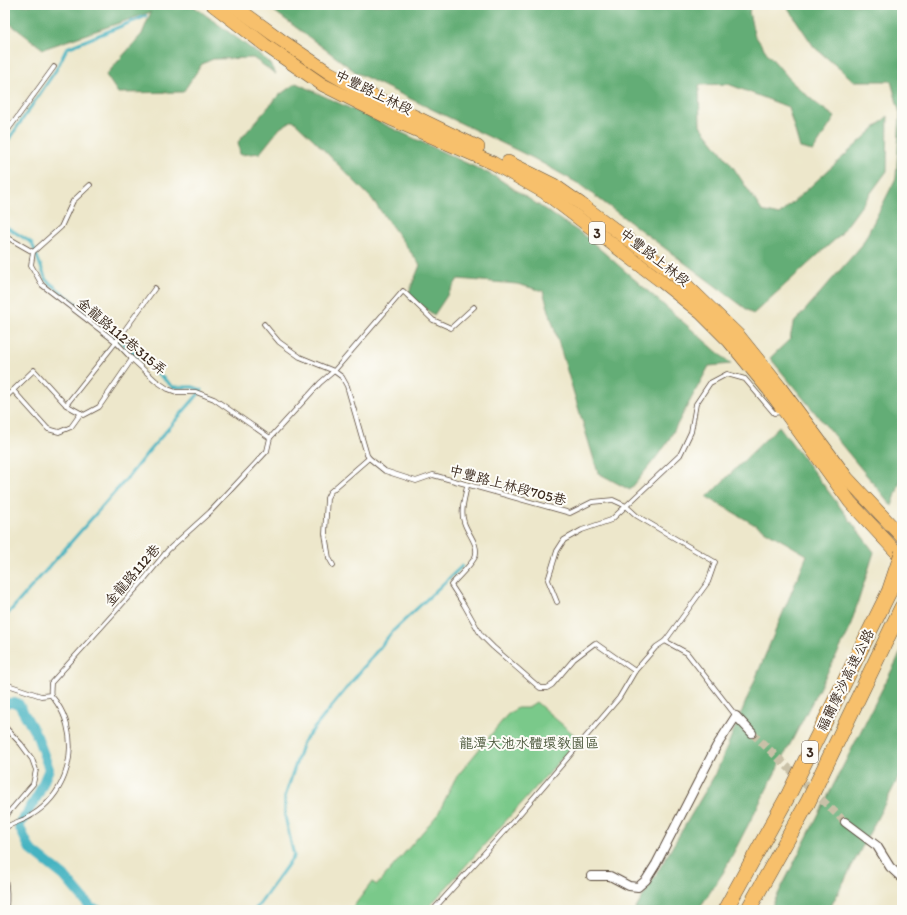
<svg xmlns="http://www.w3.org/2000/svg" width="907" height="915" font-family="Itim,'LXGW WenKai TC',sans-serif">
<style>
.green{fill:#7ac98a;stroke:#5a7a54}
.forest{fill:#63ad76;stroke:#4f6c4a}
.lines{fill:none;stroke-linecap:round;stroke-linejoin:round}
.stream{stroke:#45b3c1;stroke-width:3}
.canal{stroke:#45b3c1;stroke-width:10}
.street-tunnel{stroke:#c9c1a8;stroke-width:8;stroke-dasharray:8 4;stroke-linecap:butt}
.lane-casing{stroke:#564638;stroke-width:5.5}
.street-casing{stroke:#564638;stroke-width:10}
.primary-casing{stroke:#564638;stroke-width:14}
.highway-casing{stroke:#564638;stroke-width:16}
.lane{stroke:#fff;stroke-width:4}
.street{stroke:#fff;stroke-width:8}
.primary{stroke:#f7c06c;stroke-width:13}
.highway{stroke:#f7c06c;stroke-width:15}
.highway-bridge-casing{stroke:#564638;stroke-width:16;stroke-linecap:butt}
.highway-bridge{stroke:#f7c06c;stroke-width:15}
.labels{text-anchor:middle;stroke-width:4;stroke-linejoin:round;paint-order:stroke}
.shield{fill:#fdfcf7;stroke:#75695f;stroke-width:1}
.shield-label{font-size:13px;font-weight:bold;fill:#3b2a1e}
.street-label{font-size:14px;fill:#3b2a1e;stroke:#fdfcf7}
.park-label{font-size:14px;fill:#4e5a3e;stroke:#fdfcf7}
</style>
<rect width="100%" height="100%" fill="#fdfcf7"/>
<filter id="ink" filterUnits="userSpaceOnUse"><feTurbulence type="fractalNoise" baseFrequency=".025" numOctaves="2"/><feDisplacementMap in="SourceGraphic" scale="8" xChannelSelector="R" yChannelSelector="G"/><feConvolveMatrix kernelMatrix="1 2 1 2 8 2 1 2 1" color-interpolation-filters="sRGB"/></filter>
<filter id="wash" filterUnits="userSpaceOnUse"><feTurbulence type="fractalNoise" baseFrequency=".012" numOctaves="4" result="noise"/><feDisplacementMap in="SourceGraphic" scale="16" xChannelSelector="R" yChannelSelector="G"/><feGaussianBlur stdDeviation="0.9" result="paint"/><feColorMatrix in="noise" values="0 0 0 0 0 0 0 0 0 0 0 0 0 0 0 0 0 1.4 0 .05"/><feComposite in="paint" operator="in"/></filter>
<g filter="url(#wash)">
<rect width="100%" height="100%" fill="#ede7cb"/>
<path class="green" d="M536,702L579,739L426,910H351L372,882L377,885L438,814L455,779L507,715L517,708H527Z"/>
<g class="forest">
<path d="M5,5H192L268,61L276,74L253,58L213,59L202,64L183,92L118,93L106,75L142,34L151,12L43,49L5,20Z"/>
<path d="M266,5H751L749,12L754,34L767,53L794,84L817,104L835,117L813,151L800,148L788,107L728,84L699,85L700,125L733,167L762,211L779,215L888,116L887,171L840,235L753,314L579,184L533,158L357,73Z"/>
<path d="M786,5H902V476L892,506L770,358L790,339L793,324L862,245L896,178L900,114L891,81H854L814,47Z"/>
<path d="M296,83L496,177L585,236L731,364L709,366L666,445L630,490L598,473L543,291L517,284L458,279L434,315L408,295L420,265L372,199L313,139L293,120L280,128L260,153L240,155L238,142L278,96Z"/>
<path d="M779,426L874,552L848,633L723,873L698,910H635L716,773L807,555L707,497Z"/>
<path d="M902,650V771L829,910H770Z"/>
</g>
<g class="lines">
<g class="stream">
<path d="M5,145L56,70L67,48L146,16"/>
<path d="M5,226L32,243L46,280L90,314L173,387H193L202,390L148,452L129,476L5,617"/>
<path d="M255,910L294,856L285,816V797L303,742L393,631L462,566"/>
</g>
<path class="canal" d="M5,703H18L37,736L49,769L38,795L19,826L30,849L64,876L92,909L98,910"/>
</g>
</g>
<g filter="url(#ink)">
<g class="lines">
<path class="street-tunnel" d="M752,733L845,822"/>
<g class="lane-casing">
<g id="lane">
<path d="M5,134L54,67"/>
<path d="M5,236L33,252L31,265L42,285L116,342L132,359L156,381L168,389L176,392H196L214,399L270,438"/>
<path d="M33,252L61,227L73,201L90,185"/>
<path d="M264,324L279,342L300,357L334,371L403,291L433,320L451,328L474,307"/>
<path d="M132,359L99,407L84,415L66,405L116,342L155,288"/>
<path d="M13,390L48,429L59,432L71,427L81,413"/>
<path d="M5,398L34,370L66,405"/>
<path d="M467,486C465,497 460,511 464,522C467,533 480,545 475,557C472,564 457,578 451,585L464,605L481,635L493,647L540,688H547L552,685L574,659L595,643L635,671"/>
<path d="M333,565L329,558L325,534L327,498L330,492L369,458"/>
<path d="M665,641L687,653L736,716"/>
<path d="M5,684L41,696L51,695"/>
<path d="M5,727L21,744L32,759L36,770L33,784L9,812L5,819"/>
<path d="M5,828C13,822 24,821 32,815C63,796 76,759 67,725C65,717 61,709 57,703C55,700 53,698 51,695C50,692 51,687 51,683L142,582L168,550L210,512L267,451L270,438L320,383L334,371L342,377L347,386L367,455L369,458L385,471L416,481L433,475L570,513L592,502L613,500L626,506L680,455L691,432L696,404L710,383L727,374L745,379L774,413L782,412"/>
<path d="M5,878C7,889 7,899 6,910"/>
<path d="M433,910L517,817L619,698L635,671L656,647L665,641L708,582L715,562L637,516L626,506L611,520L582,530L564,540L557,551L548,580L557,602"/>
</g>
</g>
<g class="street-casing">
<g id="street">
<path d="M845,822L877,846L890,867L902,878"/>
<path d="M591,876H610L629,886L638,887L646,880L656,864L716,747L736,716L752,733"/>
</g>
</g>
<g class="primary-casing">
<g id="primary">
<path d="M213,5L265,45L323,85L391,119L493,163L544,192L661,281L701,313L729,341L769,390L850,502L902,558"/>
<path d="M233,5L281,40L328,72L362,91L478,147"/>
<path d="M508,162L554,185L581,204L679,278L739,336L779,386L847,478L902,537"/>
</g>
</g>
<g class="highway-casing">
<g id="highway">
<path d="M725,910L789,794L889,592"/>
<path d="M748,910L808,802L902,607"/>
</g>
</g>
<use href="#lane" class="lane"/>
<use href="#street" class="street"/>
<use href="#primary" class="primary"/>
<use href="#highway" class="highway"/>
<g class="highway-bridge-casing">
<path id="highway-bridge" d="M889,592L902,553"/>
</g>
<use href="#highway-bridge" class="highway-bridge"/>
</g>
</g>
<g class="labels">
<g class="shield">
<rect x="589" y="222" width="16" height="22" rx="3"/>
<rect x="802" y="741" width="16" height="22" rx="3"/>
</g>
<g class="shield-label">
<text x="597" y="238">3</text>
<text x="810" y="757">3</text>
</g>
<g class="street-label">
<text transform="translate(374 92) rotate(26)" y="5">中豐路上林段</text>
<text transform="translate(655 257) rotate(38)" y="5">中豐路上林段</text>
<text transform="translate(122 336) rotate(40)" y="5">金龍路112巷315弄</text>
<text transform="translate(508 485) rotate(15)" y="5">中豐路上林段705巷</text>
<text transform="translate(132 575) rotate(-49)" y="5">金龍路112巷</text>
<text transform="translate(845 680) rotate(-64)" y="5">福爾摩沙高速公路</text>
</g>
<g class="park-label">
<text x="529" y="748">龍潭大池水體環教園區</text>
</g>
</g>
<rect width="907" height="915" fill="none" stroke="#fdfcf7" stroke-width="20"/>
</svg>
